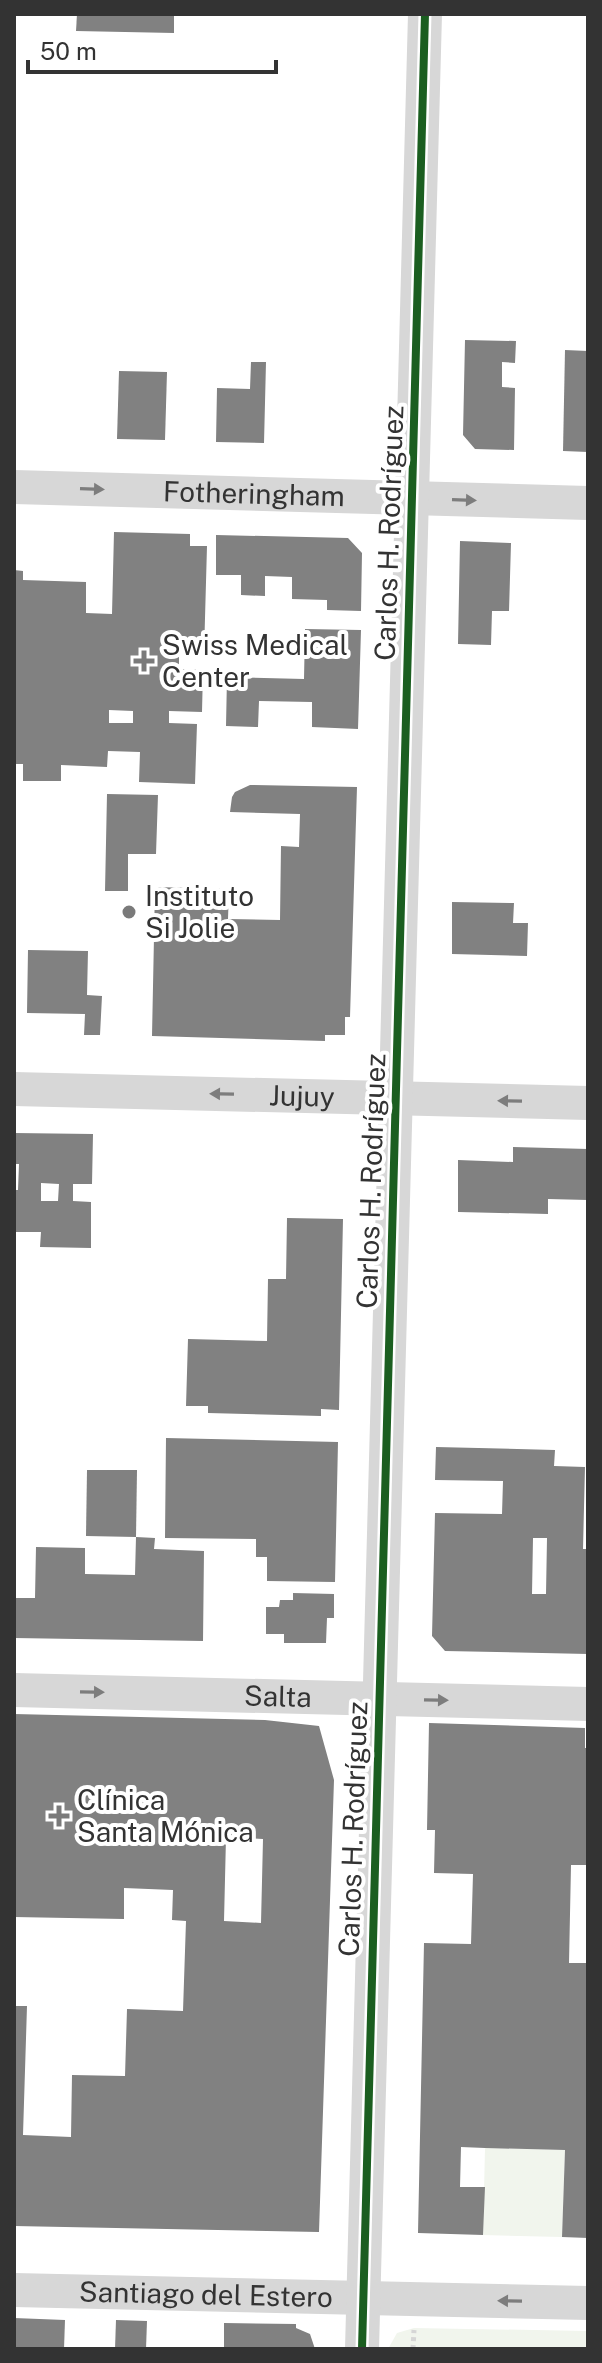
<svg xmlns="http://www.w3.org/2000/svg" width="602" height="2363" font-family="'Public Sans',sans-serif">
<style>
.green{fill:#f1f5ed}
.building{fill:#818181;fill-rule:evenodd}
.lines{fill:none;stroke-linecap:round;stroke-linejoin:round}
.path{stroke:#d6d6d6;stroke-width:5;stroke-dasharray:4 4;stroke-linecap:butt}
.minor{stroke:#d7d7d7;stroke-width:34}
.cycleway-casing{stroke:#fff;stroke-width:13}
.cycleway{stroke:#1b5e20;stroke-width:8}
.oneway{fill:#7d7d7d}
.poi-dot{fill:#7a7a7a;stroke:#fff;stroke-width:3}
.labels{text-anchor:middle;stroke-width:8;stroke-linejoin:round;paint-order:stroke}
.street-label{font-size:28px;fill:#333;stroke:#fff}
.poi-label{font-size:28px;fill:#333;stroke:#fff;text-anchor:start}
</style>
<rect width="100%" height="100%" fill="#fff"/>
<g class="green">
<path d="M485,2148L565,2150L562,2237L483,2235Z"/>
<path d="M414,2328L588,2331V2349H388L397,2333Z"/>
</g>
<g class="building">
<path d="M77,14H174V33L76,31Z"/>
<path d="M465,340L516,341L515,363L502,362V387L515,388L514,450L475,449L463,435Z"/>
<path d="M565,350L588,351V452L563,451Z"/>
<path d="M251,362H266L264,443L216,442L217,388L250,389Z"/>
<path d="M119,371L167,372L165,440L117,439Z"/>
<path d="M114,532L190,534V546H207L204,654L179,653V669L203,670L202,712L169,711V723L197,724L195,784L139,782L140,752L108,751L107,767L61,765V781H23V764H14V570L23,571V580L86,582V613L112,614ZM109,710L133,711V723H109Z"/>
<path d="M216,535L348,538L362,553L361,611L327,610V600L292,599V577L265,576V596L241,595V575H216Z"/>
<path d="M460,541L511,543L509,611H492L491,645L458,644Z"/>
<path d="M305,629L361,630L358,729L312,727V702L259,701L258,727L226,726L227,677L304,679Z"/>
<path d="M250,785L357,787L350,1017H345V1035H325V1041L152,1036L155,887L229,889L228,919L280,920L281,846L299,847L300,814L230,812L232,797L235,792Z"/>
<path d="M107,794L158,795L156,854H128V891H105Z"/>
<path d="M452,902L514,903L513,923H528L527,956L452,954Z"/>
<path d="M28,950L88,951L87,995L102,996L100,1035H84L85,1014L27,1013Z"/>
<path d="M14,1133L93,1134L92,1184H73V1201L91,1202V1248L40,1247L41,1232H14V1190H18L19,1164H14ZM41,1183L59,1184L58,1201H41Z"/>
<path d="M513,1147L588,1149V1200L548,1199V1214L458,1212V1160L513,1162Z"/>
<path d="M287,1218L343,1219L339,1410L321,1409V1416L208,1413V1406H186L188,1339L267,1341L268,1279H286Z"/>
<path d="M166,1438L338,1442L335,1582L267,1581V1557H256V1539L165,1538Z"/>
<path d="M436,1447L555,1450L554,1466L585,1467L583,1549H588V1654L445,1651L432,1636L435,1513L502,1514L503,1481L435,1480ZM533,1538H547L546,1594H532Z"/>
<path d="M87,1470H137L136,1537L86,1536Z"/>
<path d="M136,1537L155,1538L154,1549L204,1551L203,1641L14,1638V1598H35L36,1547L85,1548V1574L135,1575Z"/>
<path d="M293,1593L334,1594V1618H327L326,1643H284V1634H266V1607H279L280,1600H293Z"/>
<path d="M14,1714L265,1720L319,1726L334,1780L319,2232L14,2226V2006H27L23,2135L71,2137L72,2075L125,2076L127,2009L183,2011L186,1921L172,1920L173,1890L124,1888V1919L14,1917ZM226,1837L263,1839L261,1923L224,1921Z"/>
<path d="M429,1723L585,1728V1748H588V1865H571L569,1963H588V2238L562,2237L565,2150L485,2148L461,2147L460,2187H485L483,2235L418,2233L424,1943L471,1944L473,1874L434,1873L435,1830H427Z"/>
<path d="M14,2318L65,2320L64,2349H14Z"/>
<path d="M116,2320L147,2321L146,2349H115Z"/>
<path d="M224,2323L296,2324V2328L310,2334L315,2349H224Z"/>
</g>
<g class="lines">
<path class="path" d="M413,2349L414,2330"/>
<g class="minor">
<path id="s1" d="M14,487L588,503"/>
<path id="s2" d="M14,1089L588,1103"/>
<path id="s3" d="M14,1690L588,1704"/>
<path id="s4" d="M14,2290L588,2303"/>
<path d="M362,2349L425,14"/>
</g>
<g class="cycleway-casing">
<path id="cycleway" d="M362,2349L425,14"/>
</g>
<use href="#cycleway" class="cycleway"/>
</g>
<defs><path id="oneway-solid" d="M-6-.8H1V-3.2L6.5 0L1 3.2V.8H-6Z" transform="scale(2)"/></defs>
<g class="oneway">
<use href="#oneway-solid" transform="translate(92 489) rotate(2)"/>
<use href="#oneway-solid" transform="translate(464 500) rotate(2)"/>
<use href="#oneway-solid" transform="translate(222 1094) rotate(-179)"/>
<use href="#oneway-solid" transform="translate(510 1101) rotate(-179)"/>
<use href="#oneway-solid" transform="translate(92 1692) rotate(1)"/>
<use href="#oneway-solid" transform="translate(436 1700) rotate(1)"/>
<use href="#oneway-solid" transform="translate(510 2301) rotate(-179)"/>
</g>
<g class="poi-dot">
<path d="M140 649h8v8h8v8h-8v8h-8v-8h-8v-8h8z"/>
<circle cx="129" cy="912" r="8"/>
<path d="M55 1804h8v8h8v8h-8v8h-8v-8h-8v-8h8z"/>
</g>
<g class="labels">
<g class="street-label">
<text dy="10" stroke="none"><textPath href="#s1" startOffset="240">Fotheringham</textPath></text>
<text transform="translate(389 533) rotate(-88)" y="10">Carlos H. Rodríguez</text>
<text dy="10" stroke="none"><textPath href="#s2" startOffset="288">Jujuy</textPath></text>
<text transform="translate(371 1181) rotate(-88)" y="10">Carlos H. Rodríguez</text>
<text dy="10" stroke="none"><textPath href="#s3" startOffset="264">Salta</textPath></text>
<text transform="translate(353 1829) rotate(-88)" y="10">Carlos H. Rodríguez</text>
<text dy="10" stroke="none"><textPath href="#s4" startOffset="192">Santiago del Estero</textPath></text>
</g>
<g class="poi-label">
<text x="162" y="655">Swiss Medical<tspan x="162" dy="32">Center</tspan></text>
<text x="145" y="906">Instituto<tspan x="145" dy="32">Si Jolie</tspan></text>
<text x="77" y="1810">Clínica<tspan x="77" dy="32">Santa Mónica</tspan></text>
</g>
</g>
<rect width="602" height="2363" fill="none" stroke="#333333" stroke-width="32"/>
<path d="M28 60v12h248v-12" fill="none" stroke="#333333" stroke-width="4"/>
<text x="40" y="60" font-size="24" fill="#333333" stroke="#ffffff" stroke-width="6" paint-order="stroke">50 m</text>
</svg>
